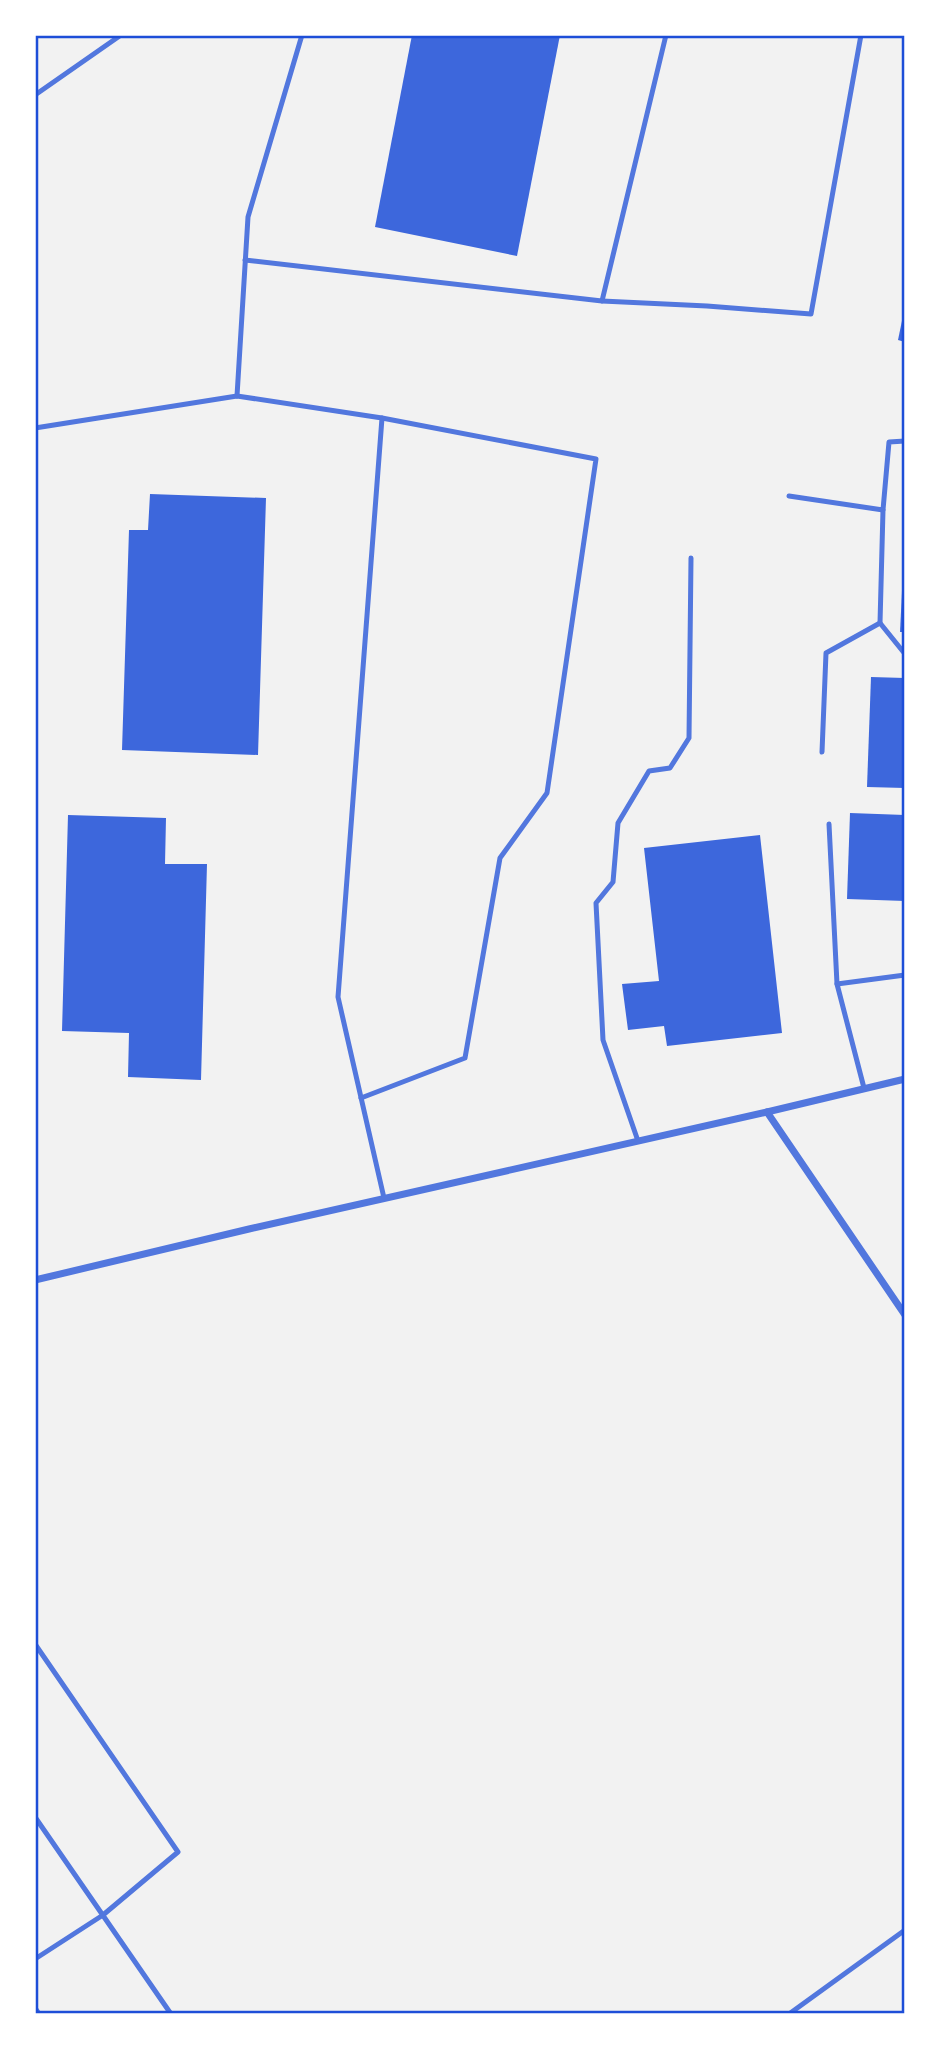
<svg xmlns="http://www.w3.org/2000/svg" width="940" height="2049" font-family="'PT Sans',sans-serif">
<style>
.building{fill:#3d67dc}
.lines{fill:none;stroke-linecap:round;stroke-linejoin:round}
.service{stroke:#5277de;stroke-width:5}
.minor{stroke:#5277de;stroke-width:7}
.neatline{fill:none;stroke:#1d4ed8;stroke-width:2.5}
</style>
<rect width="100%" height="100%" fill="#f2f2f2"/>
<g class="building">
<path d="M412,35H560L517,256L375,227Z"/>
<path d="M904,311L905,312V342L898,340Z"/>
<path d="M150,494L266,498L258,755L122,750L129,530H148Z"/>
<path d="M903,571H905V632H900Z"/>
<path d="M871,677L905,678V788L867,787Z"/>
<path d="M850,813L905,815V901L847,899Z"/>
<path d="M68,815L166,818L165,864H207L201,1080L128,1077L129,1033L62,1031Z"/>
<path d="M760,835L782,1033L667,1046L664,1026L628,1030L622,984L659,981L644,848Z"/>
</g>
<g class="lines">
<g class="service">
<path d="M35,95L121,35"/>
<path d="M245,260L602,301L666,35"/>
<path d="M602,301L707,306L811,314L861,35"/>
<path d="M237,396L248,217L302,35"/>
<path d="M35,428L237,396L382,418L338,997L384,1198"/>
<path d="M789,496L883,510L889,442L905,441"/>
<path d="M880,623L883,510"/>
<path d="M822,752L826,653L880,623L905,654"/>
<path d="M829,824L837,984L864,1088"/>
<path d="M837,984L905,975"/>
<path d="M361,1098L465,1058L500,858L547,793L596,459L382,418"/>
<path d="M638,1141L603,1040L596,903L613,882L618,823L649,771L670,768L689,738L691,558"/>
<path d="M35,1644L178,1852L103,1915L35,1959"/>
<path d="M35,1817L171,2014"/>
<path d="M35,2008L39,2014"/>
<path d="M789,2014L905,1930"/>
</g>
<g class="minor">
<path d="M767,1112L905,1315"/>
<path d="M35,1280L249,1229L767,1112L905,1079"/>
</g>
</g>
<rect width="940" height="2049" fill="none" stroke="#ffffff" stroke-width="74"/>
<rect x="37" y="37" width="866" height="1975" class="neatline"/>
</svg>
